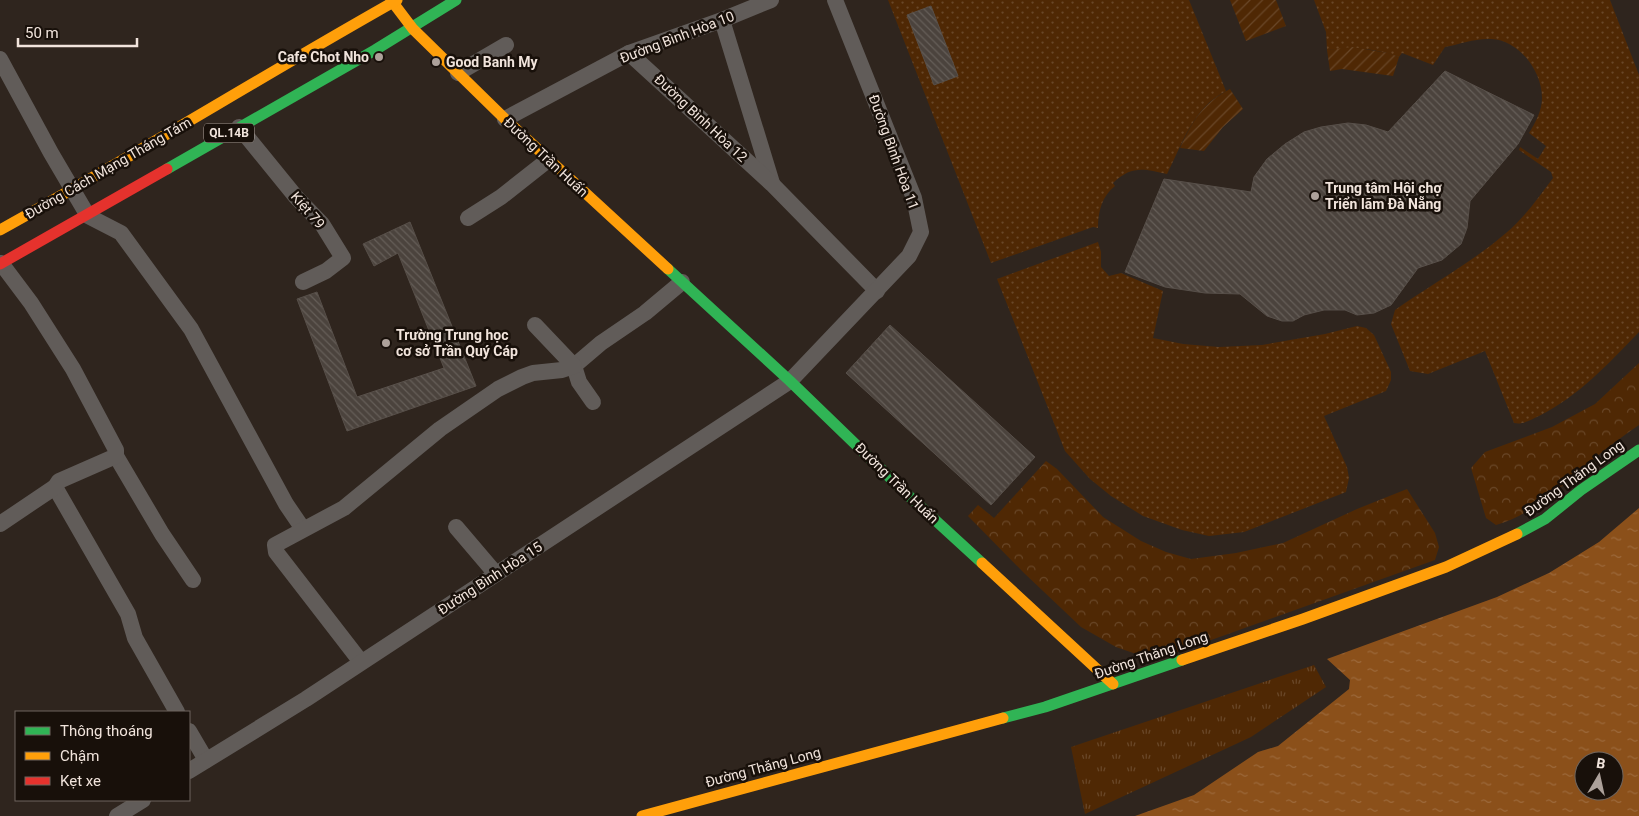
<svg xmlns="http://www.w3.org/2000/svg" width="1639" height="816" font-family="Roboto,sans-serif">
<style>
.grass{fill:url(#grass-dots)}
.forest{fill:url(#forest-crowns)}
.park{fill:url(#park-tufts)}
.garden{fill:url(#garden-furrows)}
.water{fill:url(#water-ripples);fill-rule:evenodd}
.building{fill:url(#building-back-hatch);stroke:#574f49}
.lines{fill:none;stroke-linecap:round;stroke-linejoin:round}
.street{stroke:#615c59;stroke-width:16}
.fast{stroke:#30b455;stroke-width:11}
.slow{stroke:#ff9f0a;stroke-width:11}
.jam{stroke:#e5322d;stroke-width:11}
.poi-dot{fill:#ada19a;stroke:#18100a;stroke-width:2}
.labels{text-anchor:middle;stroke-width:5;stroke-linejoin:round;paint-order:stroke}
.shield{fill:#18100a;stroke:#b0a49d;stroke-width:1}
.shield-label{font-size:12px;font-weight:bold;fill:#f1e4dc}
.street-label{font-size:14px;fill:#f1e4dc;stroke:#18100a}
.poi-label{font-size:14px;font-weight:bold;fill:#f1e4dc;stroke:#18100a;text-anchor:start}
</style>
<defs>
<pattern id="grass-dots" width="8" height="8" patternUnits="userSpaceOnUse" patternTransform="scale(1.25)"><rect width="8" height="8" fill="#4f2804"/><path d="M2 2h.1M6 6h.1" fill="none" stroke="#694728" stroke-width="1.8" stroke-linecap="round"/></pattern>
<pattern id="forest-crowns" width="20" height="18" patternUnits="userSpaceOnUse" patternTransform="scale(1.25)"><rect width="20" height="18" fill="#4f2804"/><path d="M2 6a3 3 0 1 1 6 0M12 15a3 3 0 1 1 6 0" fill="none" stroke="#694728"/></pattern>
<pattern id="park-tufts" width="24" height="20" patternUnits="userSpaceOnUse" patternTransform="scale(1.25)"><rect width="24" height="20" fill="#4f2804"/><path d="M3 7l-1-3M5 7V3M7 7l1-3M15 17l-1-3M17 17v-4M19 17l1-3" fill="none" stroke="#694728"/></pattern>
<pattern id="garden-furrows" width="10" height="10" patternUnits="userSpaceOnUse" patternTransform="scale(1.25)"><rect width="10" height="10" fill="#4f2804"/><path d="M-1 1l2-2M0 10L10 0M9 11l2-2" fill="none" stroke="#694728"/></pattern>
<pattern id="water-ripples" width="26" height="14" patternUnits="userSpaceOnUse" patternTransform="scale(1.25)"><rect width="26" height="14" fill="#8b501a"/><path d="M2 4q2-2 4 0t4 0M15 11q2-2 4 0t4 0" fill="none" stroke="#9c693b"/></pattern>
<pattern id="building-back-hatch" width="6" height="6" patternUnits="userSpaceOnUse" patternTransform="scale(1.25)"><rect width="6" height="6" fill="#4b433d"/><path d="M-1 5l2 2M0 0l6 6M5-1l2 2" fill="none" stroke="#655e58"/></pattern>
</defs>
<rect width="100%" height="100%" fill="#2f251e"/>
<g class="grass">
<path d="M888,0H1189L1226,91C1193,108 1183,143 1167,174C1144,169 1132,165 1113,183L1115,186C1102,196 1098,211 1098,228L1093,227L991,263Z"/>
<path d="M1314,0H1610L1639,75V332C1607,365 1580,395 1539,416C1530,420 1523,425 1514,423L1485,351L1428,374L1410,371L1391,324L1395,310C1432,284 1471,263 1506,233C1524,218 1539,197 1553,178L1551,172L1519,150L1520,147L1538,159L1546,146L1529,133C1535,123 1542,111 1542,98C1542,71 1519,40 1491,39C1476,38 1460,44 1445,47L1433,65L1402,53L1399,57C1375,48 1353,47 1327,50L1326,32Z"/>
<path d="M1098,242L1101,252V267L1109,276L1121,273L1163,291L1153,338L1183,344L1219,347L1262,345L1325,334L1357,326L1366,328L1374,335L1391,372V380L1386,391L1324,416L1347,467L1349,478L1346,492L1244,532L1209,536L1182,530L1143,516L1111,496L1090,479L1065,451L997,279Z"/>
</g>
<g class="forest">
<path d="M1639,363V425C1626,434 1613,443 1601,453C1569,479 1537,513 1496,525L1486,518L1471,468L1485,452L1552,427L1595,404Z"/>
<path d="M1046,461L1057,469L1103,517L1141,541L1166,552L1191,559L1236,553L1283,543L1357,509L1407,489L1435,533L1439,547L1435,560L1158,659L1139,655L1116,647L1081,627L1024,573L968,516L978,505L994,518Z"/>
</g>
<path class="park" d="M1314,665L1326,687L1251,737L1085,814L1071,747Z"/>
<g class="garden">
<path d="M1230,0H1276L1286,26L1246,41Z"/>
<path d="M1352,47L1388,53L1399,57L1393,76L1342,69L1330,71L1327,50Z"/>
<path d="M1230,89L1243,109L1223,127L1204,151L1180,148C1193,120 1202,104 1230,89Z"/>
</g>
<path class="water" d="M1639,508V816H1135L1194,795L1258,752L1278,746L1349,689L1350,680L1327,659L1497,597L1549,573L1599,542ZM1584,761H1614V791H1584Z"/>
<g class="building">
<path d="M931,6L958,76L934,85L907,15Z"/>
<path d="M1445,71L1534,115L1518,144L1470,201L1467,228L1461,244L1442,260L1418,268L1391,305L1374,313L1357,315L1345,310H1324L1304,315L1293,321H1282L1267,316L1240,294L1205,293L1165,287L1125,272L1164,179L1251,192L1254,177L1267,159L1285,144L1304,132L1321,127L1348,123L1366,125L1388,132Z"/>
<path d="M410,222L476,386L347,431L297,299L317,292L357,397L444,368L398,253L374,266L363,244Z"/>
<path d="M890,325L1035,457L991,505L846,373Z"/>
</g>
<g class="lines">
<g class="street">
<path d="M722,20L772,183"/>
<path d="M629,53L772,184L877,291"/>
<path d="M0,59L51,153L88,216L121,233L191,329L286,504L303,529"/>
<path d="M458,73L506,45"/>
<path d="M505,119L629,53L722,20L771,0"/>
<path d="M239,127L296,197L322,224L343,258L326,271L303,282"/>
<path d="M468,218L501,197L548,160"/>
<path d="M593,402L579,382L574,366L601,343L645,313L682,282"/>
<path d="M116,456L162,534L193,580"/>
<path d="M55,487L128,614L135,638L177,712"/>
<path d="M0,524L55,487L59,481L116,456V450L73,369L31,303L1,263"/>
<path d="M456,527L496,574"/>
<path d="M361,662L276,552L275,545L344,508L440,429L498,389L522,377L533,373L562,370L574,366L535,325"/>
<path d="M189,731L206,760"/>
<path d="M189,771L306,699L790,381L909,256L921,232L914,198L835,0"/>
<path d="M117,816L143,800"/>
</g>
<g class="fast">
<path d="M167,169L375,50L456,0"/>
<path d="M668,269L790,381L910,497L982,563"/>
<path d="M1517,534L1545,519L1581,490L1639,450"/>
<path d="M1003,718L1045,707L1182,660"/>
</g>
<g class="slow">
<path d="M391,0L413,29L505,119L668,269"/>
<path d="M0,230C134,156 264,75 397,0"/>
<path d="M982,563L1113,684"/>
<path d="M1182,660L1303,619L1446,567L1517,534"/>
<path d="M642,816L1003,718"/>
</g>
<path class="jam" d="M0,264L167,169"/>
</g>
<g class="poi-dot">
<circle cx="379" cy="57" r="5"/>
<circle cx="436" cy="62" r="5"/>
<circle cx="1315" cy="196" r="5"/>
<circle cx="386" cy="343" r="5"/>
</g>
<g class="labels">
<rect class="shield" x="204" y="123.5" width="50" height="19" rx="4"/>
<g class="shield-label">
<text x="229" y="137">QL.14B</text>
</g>
<g class="street-label">
<text transform="translate(677 37) rotate(-21)" y="5">Đường Bình Hòa 10</text>
<text transform="translate(701 118) rotate(43)" y="5">Đường Bình Hòa 12</text>
<text transform="translate(894 152) rotate(70)" y="5">Đường Bình Hòa 11</text>
<text transform="translate(546 157) rotate(43)" y="5">Đường Trần Huấn</text>
<text transform="translate(108 168) rotate(-30)" y="5">Đường Cách Mạng Tháng Tám</text>
<text transform="translate(308 210) rotate(49)" y="5">Kiệt 79</text>
<text transform="translate(1574 478) rotate(-36)" y="5">Đường Thăng Long</text>
<text transform="translate(897 483) rotate(44)" y="5">Đường Trần Huấn</text>
<text transform="translate(490 578) rotate(-33)" y="5">Đường Bình Hòa 15</text>
<text transform="translate(1151 655) rotate(-19)" y="5">Đường Thăng Long</text>
<text transform="translate(763 767) rotate(-15)" y="5">Đường Thăng Long</text>
</g>
<g class="poi-label">
<text x="369" y="62" text-anchor="end">Cafe Chot Nho</text>
<text x="446" y="67">Good Banh My</text>
<text x="1325" y="193">Trung tâm Hội chợ<tspan x="1325" dy="16">Triển lãm Đà Nẵng</tspan></text>
<text x="396" y="340">Trường Trung học<tspan x="396" dy="16">cơ sở Trần Quý Cáp</tspan></text>
</g>
</g>
<rect x="15" y="711" width="175" height="90" fill="#18100a" stroke="#6f655e"/>
<rect x="25" y="727" width="25" height="8" fill="#30b455" stroke="#6f655e"/>
<text x="60" y="736" font-size="15" fill="#f1e4dc">Thông thoáng</text>
<rect x="25" y="752" width="25" height="8" fill="#ff9f0a" stroke="#6f655e"/>
<text x="60" y="761" font-size="15" fill="#f1e4dc">Chậm</text>
<rect x="25" y="777" width="25" height="8" fill="#e5322d" stroke="#6f655e"/>
<text x="60" y="786" font-size="15" fill="#f1e4dc">Kẹt xe</text>
<g transform="translate(1599 776) rotate(9)"><circle r="24" fill="#18100a" stroke="#6f655e"/>
<path d="M0-4L9 19L0 12L-9 19Z" fill="#ada19a"/>
<text y="-8" font-size="14" font-weight="bold" text-anchor="middle" fill="#f1e4dc">B</text>
</g>
<path d="M18 38v8h119v-8" fill="none" stroke="#f1e4dc" stroke-width="2.5"/>
<text x="25" y="38" font-size="15" fill="#f1e4dc" stroke="#18100a" stroke-width="4" paint-order="stroke">50 m</text>
</svg>
